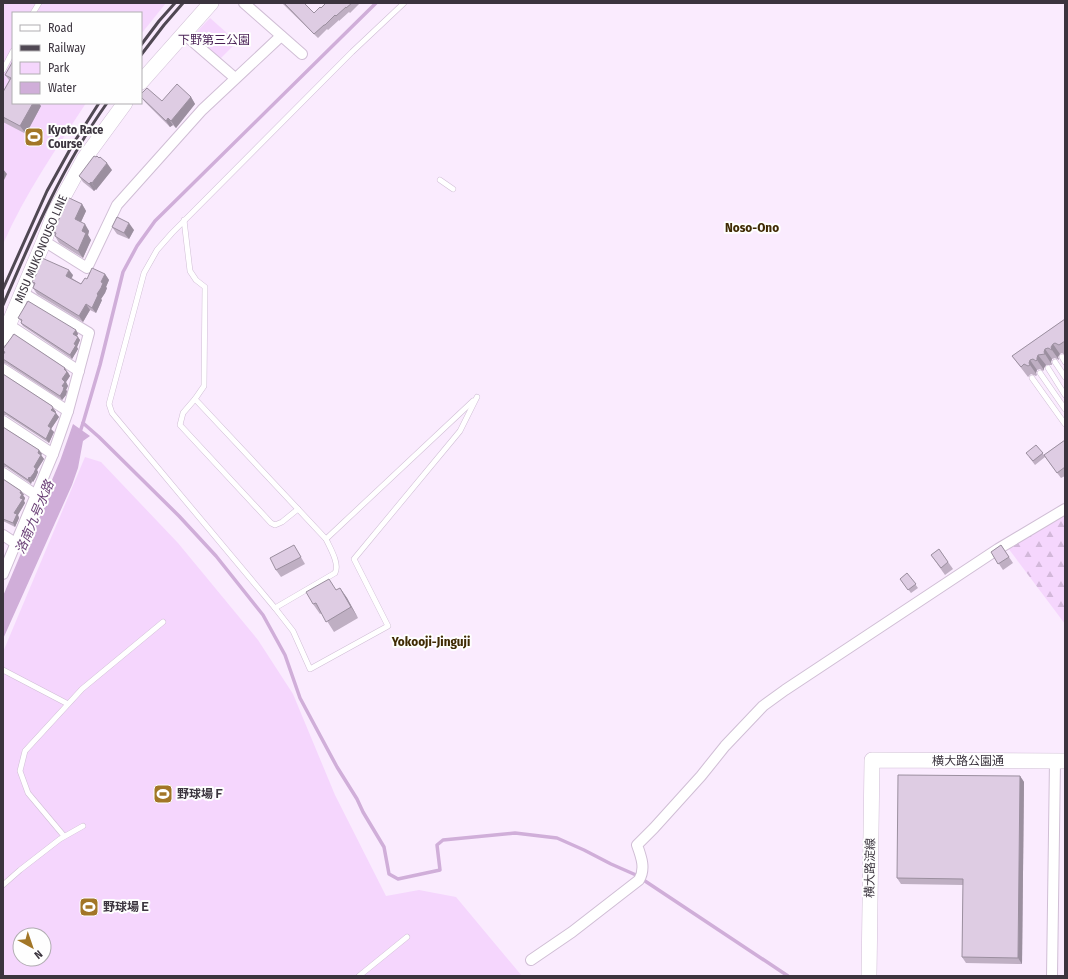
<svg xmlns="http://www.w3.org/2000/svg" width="1068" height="979" font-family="'Fira Sans Condensed','Noto Sans JP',sans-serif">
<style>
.forest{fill:url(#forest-firs)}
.green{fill:#f5d6fd;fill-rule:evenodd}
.water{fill:#d0aed9}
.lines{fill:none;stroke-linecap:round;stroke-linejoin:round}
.stream{stroke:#d0aed9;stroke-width:3.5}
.lane-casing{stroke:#d0bed5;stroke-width:6}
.street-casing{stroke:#d0bed5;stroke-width:12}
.secondary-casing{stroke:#d0bed5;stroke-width:16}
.lane{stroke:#fff;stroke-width:5}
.street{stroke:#fff;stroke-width:10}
.secondary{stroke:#fff;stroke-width:15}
.rail{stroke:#504853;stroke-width:3}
.wall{fill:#bfafc3}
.shaded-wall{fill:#9b8f9f}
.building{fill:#decce3;stroke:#9b8f9f}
.labels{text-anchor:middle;stroke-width:4;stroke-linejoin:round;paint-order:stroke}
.park-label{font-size:12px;fill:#481f54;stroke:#fefefe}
.poi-label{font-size:12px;font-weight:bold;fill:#3b343e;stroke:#fefefe;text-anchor:start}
.street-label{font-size:12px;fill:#3b343e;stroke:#fefefe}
.neighbourhood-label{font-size:13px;font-weight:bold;fill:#402b04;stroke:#fefefe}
.water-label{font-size:13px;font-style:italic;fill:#6a3f76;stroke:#fefefe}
</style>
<defs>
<pattern id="forest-firs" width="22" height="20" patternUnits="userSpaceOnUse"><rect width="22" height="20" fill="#f5d6fd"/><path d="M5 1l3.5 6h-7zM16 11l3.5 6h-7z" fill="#d3b8da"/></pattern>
</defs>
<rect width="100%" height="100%" fill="#faebfe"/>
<path class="forest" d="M1065,516V624L1008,548Z"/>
<g class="green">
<path d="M3,3H166L141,34V13H13V103H86C56,149 25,194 3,244Z"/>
<path d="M210,18L237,42L218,61L191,38Z"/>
<path d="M85,457L101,462L178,543L258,640L293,694L335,795L386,896L419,890L456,897L522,976H3V652ZM20,935H44V959H20Z"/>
</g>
<path class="water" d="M73,424L90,436L83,441L78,468L72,485L3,639V596L60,461Z"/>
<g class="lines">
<g class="stream">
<path d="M83,423L99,437L179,516L216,556L263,615L285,655L300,698L337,767L357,799L363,812L384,847L389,874L398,879L440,870L437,845L443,840L515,833L557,838L584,850L611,864L636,875L788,976"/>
<path d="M80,432L83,423L100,365L123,272L137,246L155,221L376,3"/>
</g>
<g class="lane-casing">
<g id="lane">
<path d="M404,3L352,52L172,233L157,250L144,273L109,404L112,413L275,608L293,631L310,669L388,626L354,559L460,431L477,397"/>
<path d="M33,13L39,3"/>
<path d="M3,70L13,51"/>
<path d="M440,180L453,189"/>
<path d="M184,220L190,271L196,280L205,287L204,386L195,399L326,539C330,548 340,564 335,573L275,608"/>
<path d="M1062,357L1065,362"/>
<path d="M1055,362L1065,377"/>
<path d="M1048,368L1065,395"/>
<path d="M1040,373L1065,409"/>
<path d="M1032,378L1065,424"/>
<path d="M195,399L183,413L180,425L271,523L275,525L282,522L298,509"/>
<path d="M326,539L473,401"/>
<path d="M3,670L68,704"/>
<path d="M64,836L28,793L20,771L25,751L82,689L163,622"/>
<path d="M3,885L20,870L60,839L83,826"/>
<path d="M359,976L407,937"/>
</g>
</g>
<g class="street-casing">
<g id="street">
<path d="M244,3L302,54"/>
<path d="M184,34L235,78"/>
<path d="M44,241L87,268L117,205L202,110L281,36"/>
<path d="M9,325L79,371"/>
<path d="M3,369L68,411"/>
<path d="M3,421L53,454"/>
<path d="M3,473L36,495"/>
<path d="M3,535L15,543"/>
<path d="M3,574L53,454L68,411L89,333L23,293"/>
<path d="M531,960L572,932L639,880C646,869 641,856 637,845L654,828L701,776L725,746L763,706L785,690L998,549L1065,509"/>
<path d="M1052,976L1055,761"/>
</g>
</g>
<g class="secondary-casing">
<g id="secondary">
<path d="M141,82L211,3"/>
<path d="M3,338L44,241L55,212L84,159L125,103"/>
<path d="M869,976L872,760L1065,761"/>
</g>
</g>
<use href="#lane" class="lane"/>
<use href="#street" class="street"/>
<use href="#secondary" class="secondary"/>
<g class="rail">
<path d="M141,45L159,21L175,3"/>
<path d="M141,55L164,25L183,3"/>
<path d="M3,289L47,191L73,144L99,103"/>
<path d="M3,305C33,235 63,165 107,103"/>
</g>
</g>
<g class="wall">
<path d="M282,3H304L314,13L321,8L326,3H360L350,13L349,12L339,21V20L328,30L327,29L318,38Z"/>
<path d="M13,61V103L41,106L26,134L3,122V92L9,80L5,75Z"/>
<path d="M141,94L162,101L191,97L195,104L176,128L173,125L170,127L145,102L141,97Z"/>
<path d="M112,170L96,190V189L94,191L83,182L79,176Z"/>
<path d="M82,204L86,211L81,222L89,231L88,235L91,240L83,258L59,243L55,236V235L53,231L63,210L62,208Z"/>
<path d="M112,227L134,230L129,239L117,234Z"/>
<path d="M35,272L73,275L72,278L81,284L87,279L105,274L109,280L106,287L107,288L105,293L101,299L102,300L96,313L90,310L83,322L37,294L33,288L34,285L32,282L37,275Z"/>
<path d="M18,318L76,330L78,334L76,336L80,340L77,347L78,349L72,359L23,326L21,323V321Z"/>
<path d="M1065,319V355L1062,353L1060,354L1058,357L1059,360L1055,358L1052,359L1051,362L1052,365H1046L1044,368V370L1043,371L1040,369L1037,370L1036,373L1037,375L1036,376L1031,374L1028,377L1012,356Z"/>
<path d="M3,349L68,372L70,376L66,382L68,386L66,390L67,391L66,395L62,400L7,364L4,363L3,355L4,353L3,352Z"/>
<path d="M3,374L52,406L56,412L55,413L59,417L51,429L54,432L49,443L6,415H3Z"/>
<path d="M3,427L39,450L42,454L41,455L44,459L37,470L38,472L36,477L33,482L32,481L31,484L6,467H3Z"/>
<path d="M1065,440V476L1061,478L1045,457L1035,465L1029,457L1036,445L1044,455Z"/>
<path d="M3,479L21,491L24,495H23L25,498L24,501L25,503L18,515L19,518L15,527L3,521Z"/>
<path d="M1001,545L1013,563L1003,570L991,552Z"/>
<path d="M939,549L953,569L945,575L931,555Z"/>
<path d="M298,552L305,564L281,577L276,570Z"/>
<path d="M907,573L918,588L911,593L900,579Z"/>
<path d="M340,588L347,598L358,618L334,632L322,613L320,614L313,604Z"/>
<path d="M1020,776L1024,782L1022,964L966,963L962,957L963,885L901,884L897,878Z"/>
</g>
<g class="shaded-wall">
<path d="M191,97L195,104L176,128L171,121Z"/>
<path d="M33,103H39L41,106L26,134L20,126Z"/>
<path d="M168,118L173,125L170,127L166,121Z"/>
<path d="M107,163L112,170L96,190L92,183Z"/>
<path d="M3,169L7,174L3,182Z"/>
<path d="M91,182L96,189L94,191L89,184Z"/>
<path d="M82,204L86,211L79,226L75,219Z"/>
<path d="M129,223L134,230L129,239L124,233Z"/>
<path d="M85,224L89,231L88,235L91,240L83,258L78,251L82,231Z"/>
<path d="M69,270L73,275L70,281L66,276Z"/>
<path d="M105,274L109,280L106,287L107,288L105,293L101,299L102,300L96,313L92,308L101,282Z"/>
<path d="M86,304L90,310L83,322L79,316Z"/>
<path d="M76,330L78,334L76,338L73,334Z"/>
<path d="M78,337L80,340L77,347L78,349L72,359L70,355L74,344Z"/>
<path d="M1053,344L1060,354L1058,357L1059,360L1052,350L1051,347Z"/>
<path d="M1045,349L1052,359L1051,362L1052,365L1045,354L1044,352Z"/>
<path d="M1038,355L1046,365L1044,368V370L1037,360V358Z"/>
<path d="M1030,360L1037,370L1036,373L1037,375L1030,365L1029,363Z"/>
<path d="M65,368L70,376L66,382L68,386L66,390L67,391L66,395L62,400L60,396L62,386V379L64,369Z"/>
<path d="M53,408L56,412L54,414L51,410Z"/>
<path d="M56,413L59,417L51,429L54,432L49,443L46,439L48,426Z"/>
<path d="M39,450L42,454L41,455L44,459L37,470L38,472L36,477L33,482L30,478L38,453Z"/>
<path d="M29,477L32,481L31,484L28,480Z"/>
<path d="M21,491L24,495H23L25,498L24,501L25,503L18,515L19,518L15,527L13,523L14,513L20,498V493Z"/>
<path d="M3,547L4,549L3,551L4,553L3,556Z"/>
<path d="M340,588L347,598L358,618L351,607Z"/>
<path d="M1020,776L1024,782L1022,964L1018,958Z"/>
</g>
<g class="building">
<path d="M284,3H304L314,13L320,7L321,8L326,3H352L346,8V7L336,16L335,15L325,25H324L314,34Z"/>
<path d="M13,61V103H33L20,126L3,117V92L11,78L5,75Z"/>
<path d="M177,84L191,97L171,121L168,118L166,121L141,97V94L147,88L162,101Z"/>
<path d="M94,156L96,157L97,156L99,158L100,157L107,163L92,183L91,182L89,184L79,176Z"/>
<path d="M67,197L82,204L75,219L85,224L82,231L86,233L78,251L55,236L56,233L53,231L64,209L62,208Z"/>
<path d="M117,217L129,223L124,233L112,227Z"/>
<path d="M42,258L69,270L66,276L81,284L85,278L87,279L92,268L105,274L101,282L103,283L101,288L97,294L98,295L92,308L86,304L79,316L33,288L35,283L32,282L37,273L35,272Z"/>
<path d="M28,301L76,330L73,334L78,337L74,344L76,345L70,355L21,323L22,320L18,318Z"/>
<path d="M1065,319V341L1059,345L1055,343L1053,344L1051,347L1052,350L1048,348L1045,349L1044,352L1045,354L1038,355L1037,358V360L1036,361L1033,359L1030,360L1029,363L1030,365L1028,366L1024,364L1021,367L1012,356Z"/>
<path d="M14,334L65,368L64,369L67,372L62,379L65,382L62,386L64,387L63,391L60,396L3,359V355L5,352L3,351V349Z"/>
<path d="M3,374L52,406L53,408L51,410L56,413L48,426L51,428L46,439L3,411Z"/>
<path d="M3,427L39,450L38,453L41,455L34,467L36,468L34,473L30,478L29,477L28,480L3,463Z"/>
<path d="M1065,440V467L1057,473L1044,455Z"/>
<path d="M1036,445L1043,453L1033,461L1026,453Z"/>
<path d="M3,479L21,491L20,493L22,494L20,498L23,499L14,513L17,514L13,523L3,519Z"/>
<path d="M294,545L301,557L276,570L270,558Z"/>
<path d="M1001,545L1009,557L998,564L991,552Z"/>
<path d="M939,549L948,562L941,568L931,555Z"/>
<path d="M907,573L916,584L908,590L900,579Z"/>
<path d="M329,579L336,590L340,588L351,607L326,622L316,603L313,604L306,592Z"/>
<path d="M898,775L1020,776L1018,958L962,957L963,879L897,878Z"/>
</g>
<defs>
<g id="stadium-square" transform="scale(1)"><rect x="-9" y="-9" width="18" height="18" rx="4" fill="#a27627" stroke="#fefefe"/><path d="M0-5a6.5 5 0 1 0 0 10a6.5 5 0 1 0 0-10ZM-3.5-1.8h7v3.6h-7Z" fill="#fff"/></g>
</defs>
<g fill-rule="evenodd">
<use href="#stadium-square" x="34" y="137"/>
<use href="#stadium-square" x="163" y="794"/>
<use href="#stadium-square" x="89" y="907"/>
</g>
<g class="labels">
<g class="park-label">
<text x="214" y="44">下野第三公園</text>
</g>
<g class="poi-label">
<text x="48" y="134">Kyoto Race<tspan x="48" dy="14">Course</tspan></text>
<text x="177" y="798">野球場Ｆ</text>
<text x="103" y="911">野球場Ｅ</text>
</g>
<g class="street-label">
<text transform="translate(41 249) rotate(-67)" y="4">MISU MUKONOUSO LINE</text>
<text x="968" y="765">横大路公園通</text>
<text transform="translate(870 868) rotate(-89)" y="4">横大路淀線</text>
</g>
<g class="neighbourhood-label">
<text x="752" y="232">Noso-Ono</text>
<text x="431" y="646">Yokooji-Jinguji</text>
</g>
<g class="water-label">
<text transform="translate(34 517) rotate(-67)" y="5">洛南九号水路</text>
</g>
</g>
<rect width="1068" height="979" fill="none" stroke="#3b343e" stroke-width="8"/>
<rect x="12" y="12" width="130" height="92" fill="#fefefe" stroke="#b0adb1"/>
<rect x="20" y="25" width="20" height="6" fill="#ffffff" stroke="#b0adb1"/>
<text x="48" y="32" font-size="12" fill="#3b343e">Road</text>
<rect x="20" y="45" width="20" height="6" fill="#504853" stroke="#b0adb1"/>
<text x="48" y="52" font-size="12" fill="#3b343e">Railway</text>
<rect x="20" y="62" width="20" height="12" fill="#f5d6fd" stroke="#b0adb1"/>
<text x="48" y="72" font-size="12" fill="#3b343e">Park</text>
<rect x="20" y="82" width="20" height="12" fill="#d0aed9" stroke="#b0adb1"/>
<text x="48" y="92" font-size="12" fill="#3b343e">Water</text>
<g transform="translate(32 947) rotate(140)"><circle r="19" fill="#fefefe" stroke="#b0adb1"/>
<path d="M0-3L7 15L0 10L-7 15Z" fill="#a27627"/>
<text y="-6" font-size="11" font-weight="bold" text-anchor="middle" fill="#3b343e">N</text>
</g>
</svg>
